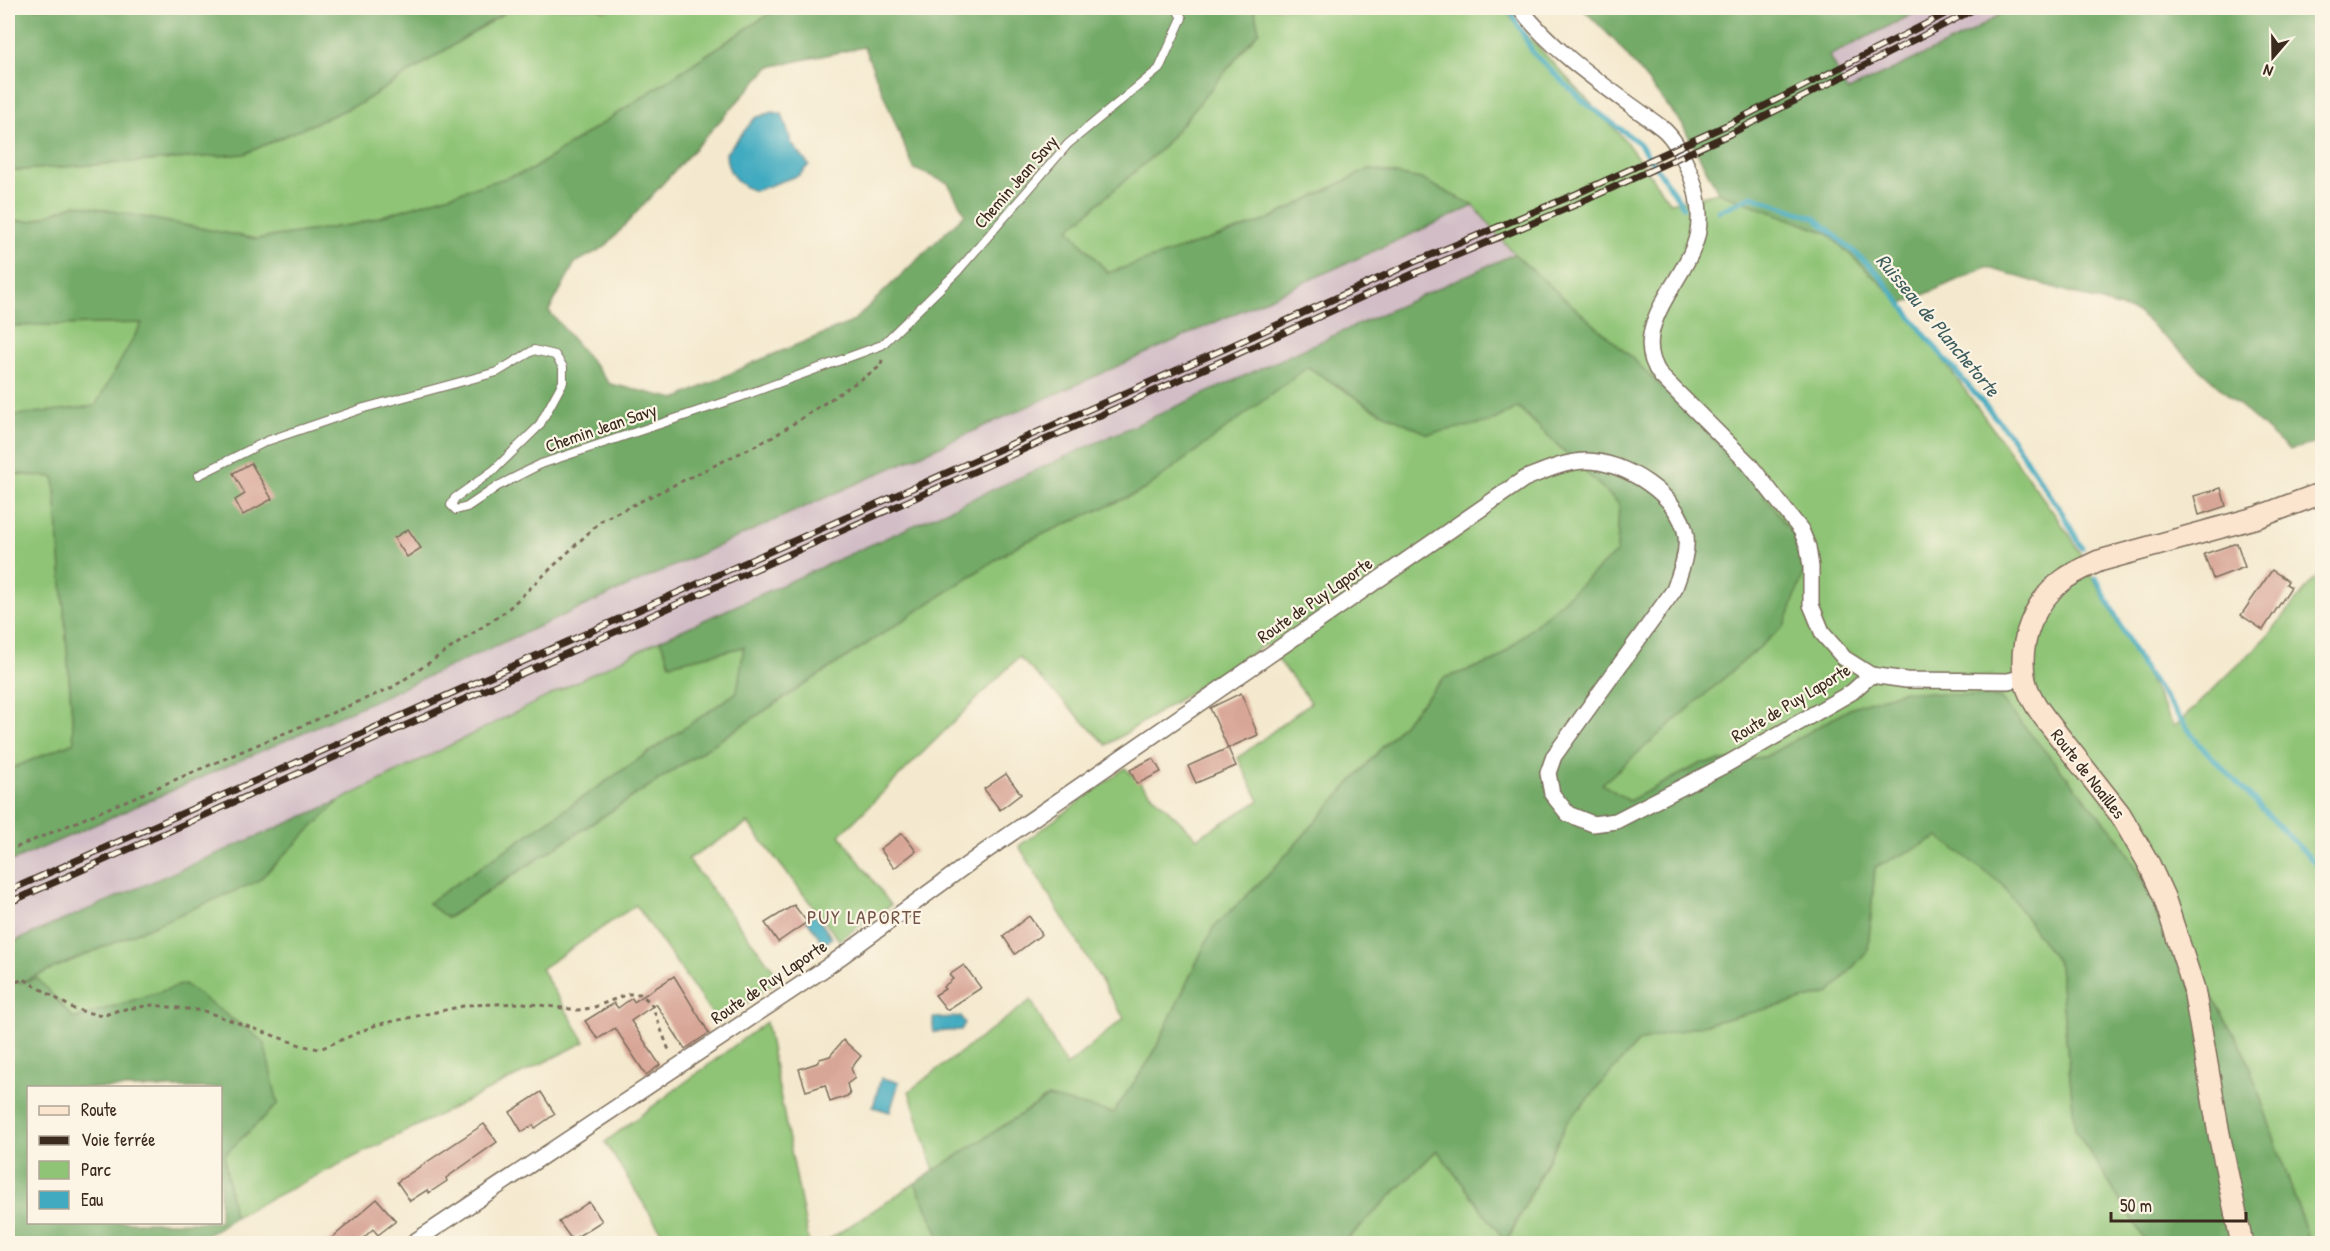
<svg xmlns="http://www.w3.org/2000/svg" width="2330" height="1251" font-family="'Patrick Hand',sans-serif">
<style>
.industrial{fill:#d2bdc6}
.green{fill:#8fc476;stroke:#65774a;stroke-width:1.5}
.forest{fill:#73aa67;stroke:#576a42;stroke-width:1.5;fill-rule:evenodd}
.water{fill:#41aac0;stroke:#3e6a6f;stroke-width:1.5}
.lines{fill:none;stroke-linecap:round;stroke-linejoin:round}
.stream{stroke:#41aac0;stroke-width:5}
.building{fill:#d8a697}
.lane-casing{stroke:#7c6d5c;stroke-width:10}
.street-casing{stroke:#7c6d5c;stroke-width:18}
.secondary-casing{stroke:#7c6d5c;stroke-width:24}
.path{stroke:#7c6d5c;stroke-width:3;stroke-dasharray:4.5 4.5;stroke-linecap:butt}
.lane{stroke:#fff;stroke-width:8}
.street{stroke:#fff;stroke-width:15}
.secondary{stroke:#fce5cf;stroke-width:21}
.rail-casing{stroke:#3b2a1e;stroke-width:7}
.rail{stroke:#fcf5e5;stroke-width:4.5;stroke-dasharray:14;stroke-linecap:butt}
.labels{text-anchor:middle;stroke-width:4.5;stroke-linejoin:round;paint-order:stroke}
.street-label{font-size:18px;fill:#3b2a1e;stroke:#fcf5e5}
.water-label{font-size:20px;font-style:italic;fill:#3d5d5f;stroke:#fcf5e5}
.neighbourhood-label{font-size:20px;letter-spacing:1.5px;fill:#725548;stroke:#fcf5e5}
</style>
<rect width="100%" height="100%" fill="#fcf5e5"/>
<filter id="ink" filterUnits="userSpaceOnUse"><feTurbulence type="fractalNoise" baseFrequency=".0167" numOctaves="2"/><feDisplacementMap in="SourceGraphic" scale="12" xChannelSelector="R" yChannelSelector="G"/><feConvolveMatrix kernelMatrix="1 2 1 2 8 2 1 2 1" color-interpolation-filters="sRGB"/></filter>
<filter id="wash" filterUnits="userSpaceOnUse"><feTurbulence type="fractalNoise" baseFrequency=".008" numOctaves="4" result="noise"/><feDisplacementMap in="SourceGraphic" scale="24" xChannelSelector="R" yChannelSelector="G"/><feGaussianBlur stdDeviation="1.35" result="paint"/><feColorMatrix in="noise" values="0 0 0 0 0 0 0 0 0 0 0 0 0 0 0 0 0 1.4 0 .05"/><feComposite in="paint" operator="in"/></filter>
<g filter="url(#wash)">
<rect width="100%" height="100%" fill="#f4e9ce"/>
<g class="industrial">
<path d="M1925,8H2010L1968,34L1847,91L1829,56Z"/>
<path d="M1474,206L1514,254L660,640L339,801L8,944V863L284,741Z"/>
</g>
<g class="green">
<path d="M512,8H598L605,11L615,8H778L531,170L357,224L256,239L76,204L33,221H8V171L244,154L361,103Z"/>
<path d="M1254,8H1502L1624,139L1670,203L1718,192L1827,233L1903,304L2071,537L2174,727L2266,638L2322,569V1243H2310L2245,1053L2118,837L1855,706L1765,757L1702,763L1629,801L1601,784L1785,625L1745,469L1631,357L1514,254L1474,206L1421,179L1369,169L1265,221L1108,273L1069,229L1161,149L1259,31Z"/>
<path d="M142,323L95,407L8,416V326Z"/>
<path d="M1308,366L1372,408L1490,422L1518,407L1619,504L1617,552L1495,661L1444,678L1269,874L1213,928L1151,1058L1113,1113L1048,1097L934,1171L909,1091L1031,1000L1066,1066L1124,1018L1019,846L1125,768L1197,838L1259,801L1238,758L1311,702L1266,644L1107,745L1019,657L840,835L891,905L839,940L748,823L688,859L780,978L719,1024L636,905L541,969L585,1042L234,1217L224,1155L278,1104L184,984L73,1019L37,978L12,986L257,881L339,801L660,640L671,664L744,647L737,692L428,903L448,918L1018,545L1144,490Z"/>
<path d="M8,474L54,477L74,742L8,770Z"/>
<path d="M1939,837L2003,884L2059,965L2075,1129L2147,1243L1343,1244L1437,1150L1507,1242L1567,1122L1639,1041L1830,993L1868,950L1875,867Z"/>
<path d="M766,1022L809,1243H668L605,1142Z"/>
<path d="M915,1183L943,1243L822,1244Z"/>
</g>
<g class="forest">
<path d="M8,8H512L361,103L244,154L8,171Z"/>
<path d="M778,8H1254L1259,31L1161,149L1069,229L1108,273L1265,221L1369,169L1421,179L1474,206L284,741L8,863V770L74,742L54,477L8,473V416L95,406L142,323L8,326V221H33L76,204L256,239L357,224L531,170ZM864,47L914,169L948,183L965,214L852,322L755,362L676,399L610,384L549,311L575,263L605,247L769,67Z"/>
<path d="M1582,8H1925L1829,56L1847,91L1968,34L2010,8H2322V442L2289,450L2138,313L1986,267L1903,304L1827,233L1718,192L1682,124L1616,42Z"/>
<path d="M1514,254L1631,357L1745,469L1797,540L1804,572L1785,625L1602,784L1629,801L1702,763L1765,757L1855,706L1903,691L2000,698L2118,837L2245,1053L2310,1243H2147L2075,1129L2059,965L2003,885L1939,837L1875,867L1868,950L1830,993L1639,1041L1567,1122L1506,1242L1437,1150L1343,1243H943L915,1183L1048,1097L1113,1113L1151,1058L1213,928L1269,874L1444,678L1495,661L1617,552L1619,504L1518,407L1490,422L1428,434L1372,408L1308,367L1144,490L1018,545L447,918L428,903L737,692L744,647L670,664L660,640Z"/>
<path d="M339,801L258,881L19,983L37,978L74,1019L184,984L264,1042L278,1104L224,1155L234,1217L196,1243H8V944ZM28,1088H220V1222H28Z"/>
</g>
<g class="water">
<path d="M772,112L782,114L792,144L809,165L799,175L755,191C737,186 726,171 726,153L755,118Z"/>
<path d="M815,914L832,938L824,945L807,920Z"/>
<path d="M961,1017L965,1023L961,1030L933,1032V1018Z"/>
<path d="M881,1078L899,1082L890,1112L873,1107Z"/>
</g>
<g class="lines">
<g class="stream">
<path d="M1509,8L1533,53L1583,101L1639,143L1684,207"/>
<path d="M1719,211L1752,196L1815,218L1876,271L1929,340L2007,431L2063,514L2082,548"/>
<path d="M2096,578L2141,665L2199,744L2322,870"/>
</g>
</g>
<g id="blocks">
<g class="building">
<path d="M251,463L272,499L243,515L235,500L245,494L233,473Z"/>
<path d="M2221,488L2226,506L2199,515L2194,496Z"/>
<path d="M408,529L421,548L407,557L394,538Z"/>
<path d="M2237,543L2245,567L2213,579L2204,554Z"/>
<path d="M2272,570L2288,581L2286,584L2291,587L2263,630L2241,615Z"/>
<path d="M1241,693L1258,735L1228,748L1236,766L1196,783L1188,766L1228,748L1210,708Z"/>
<path d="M1153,758L1161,772L1137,784L1130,770Z"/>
<path d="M1006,774L1021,794L1000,810L984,789Z"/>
<path d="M902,833L916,851L894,868L880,849Z"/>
<path d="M794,905L807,922L778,942L765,923Z"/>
<path d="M1029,916L1042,934L1015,954L1003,936Z"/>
<path d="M964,965L981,988L947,1010L935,995L945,989L943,987L953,979L949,975Z"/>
<path d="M674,976L709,1033L685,1049L656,1004L631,1021L660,1065L646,1075L615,1028L598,1039L585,1021L614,1003L618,1008L632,998L634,1002Z"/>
<path d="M843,1040L861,1056L851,1068L855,1078L847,1084L850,1095L830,1102L825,1085L806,1091L799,1069L817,1063L820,1059L830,1056Z"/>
<path d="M541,1092L555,1114L535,1128L533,1125L522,1132L510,1112Z"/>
<path d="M484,1124L497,1142L446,1178L447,1181L429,1193L427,1190L410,1201L397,1182Z"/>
<path d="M377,1199L396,1221L378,1235L373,1229L357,1244H325Z"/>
<path d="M589,1202L602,1221L572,1240L559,1222Z"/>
</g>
</g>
</g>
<g filter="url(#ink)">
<use href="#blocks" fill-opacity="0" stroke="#7c6d5c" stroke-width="1.5"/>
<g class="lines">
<g class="lane-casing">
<path id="lane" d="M199,475L267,441L364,408L497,372L534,350L555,355L563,367V382L539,426L494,470L455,498L451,505L456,510L467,507L498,486L541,464L740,397L882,345L957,272L1068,144L1159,69L1182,18L1176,8"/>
</g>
<g class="street-casing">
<g id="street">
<path d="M1520,8C1557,57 1613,91 1662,128C1674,138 1680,151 1687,166C1698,189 1704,221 1694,246C1679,287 1628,331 1661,376L1749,464L1801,530L1808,547L1811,567V605L1823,634L1844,658L1871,675L1906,680L2008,681L2024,677"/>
<path d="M411,1244L827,967L983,853L1524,479C1544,471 1563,462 1585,461C1623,460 1681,496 1686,536C1688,554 1680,573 1674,590L1554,756L1548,773L1552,794L1568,814L1593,824L1616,821L1727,764L1852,692L1871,675"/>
</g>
</g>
<g class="secondary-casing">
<path id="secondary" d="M2242,1244L2219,1134L2194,989L2164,897L2149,864L2120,814L2044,717C2035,705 2026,691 2024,675C2019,641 2034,602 2062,581C2073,572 2086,567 2099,561L2258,517L2322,493"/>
</g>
<g class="path">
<path d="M8,851L393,687L506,611L602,520L773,437L881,366L882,359"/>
<path d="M8,985L24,979L74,1009L102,1016L119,1010L153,1005L204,1011L303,1046L320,1049L376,1025L468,1005L524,1003L578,1010L592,1008L628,994H640L651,1003L670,1053"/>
</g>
<use href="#lane" class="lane"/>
<use href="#street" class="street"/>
<use href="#secondary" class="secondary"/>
<g class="rail-casing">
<g id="rail">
<path d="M8,891L1231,346L1412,263L1576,194L1727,125L1957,8"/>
<path d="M8,903L1235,355L1415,273L1575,205L1730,134L1977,8"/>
</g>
</g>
<use href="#rail" class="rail"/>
</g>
</g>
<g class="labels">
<g class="street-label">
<text transform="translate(1016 182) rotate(-49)" y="6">Chemin Jean Savy</text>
<text transform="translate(601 428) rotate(-19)" y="6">Chemin Jean Savy</text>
<text transform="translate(1315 600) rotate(-35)" y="6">Route de Puy Laporte</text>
<text transform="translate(1791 703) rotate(-31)" y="6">Route de Puy Laporte</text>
<text transform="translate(2088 774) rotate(52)" y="6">Route de Noailles</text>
<text transform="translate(769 982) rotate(-34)" y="6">Route de Puy Laporte</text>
</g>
<g class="water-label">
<text transform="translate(1938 325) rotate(50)" y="7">Ruisseau de Planchetorte</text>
</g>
<g class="neighbourhood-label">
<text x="865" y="924">PUY LAPORTE</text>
</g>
</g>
<rect width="2330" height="1251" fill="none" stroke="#fcf5e5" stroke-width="30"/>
<rect x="27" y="1086" width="195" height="138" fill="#fcf5e5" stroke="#afa495" stroke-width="1.5"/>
<rect x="39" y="1106" width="30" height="9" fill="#fce5cf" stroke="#afa495" stroke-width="1.5"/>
<text x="81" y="1116" font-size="18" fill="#3b2a1e">Route</text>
<rect x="39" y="1136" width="30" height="9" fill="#3b2a1e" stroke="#afa495" stroke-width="1.5"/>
<text x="81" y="1146" font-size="18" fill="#3b2a1e">Voie ferrée</text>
<rect x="39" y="1161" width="30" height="18" fill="#8fc476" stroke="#afa495" stroke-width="1.5"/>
<text x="81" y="1176" font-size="18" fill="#3b2a1e">Parc</text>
<rect x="39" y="1191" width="30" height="18" fill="#41aac0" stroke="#afa495" stroke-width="1.5"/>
<text x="81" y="1206" font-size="18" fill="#3b2a1e">Eau</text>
<g transform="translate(2273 57) rotate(200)" stroke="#fcf5e5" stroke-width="4.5" paint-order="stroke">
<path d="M0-4.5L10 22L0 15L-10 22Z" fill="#3b2a1e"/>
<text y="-9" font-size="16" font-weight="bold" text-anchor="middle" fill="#3b2a1e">N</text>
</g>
<path d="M2111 1212v9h135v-9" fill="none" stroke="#3b2a1e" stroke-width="3"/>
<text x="2120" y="1212" font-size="18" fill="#3b2a1e" stroke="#fcf5e5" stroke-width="4.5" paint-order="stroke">50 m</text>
</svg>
